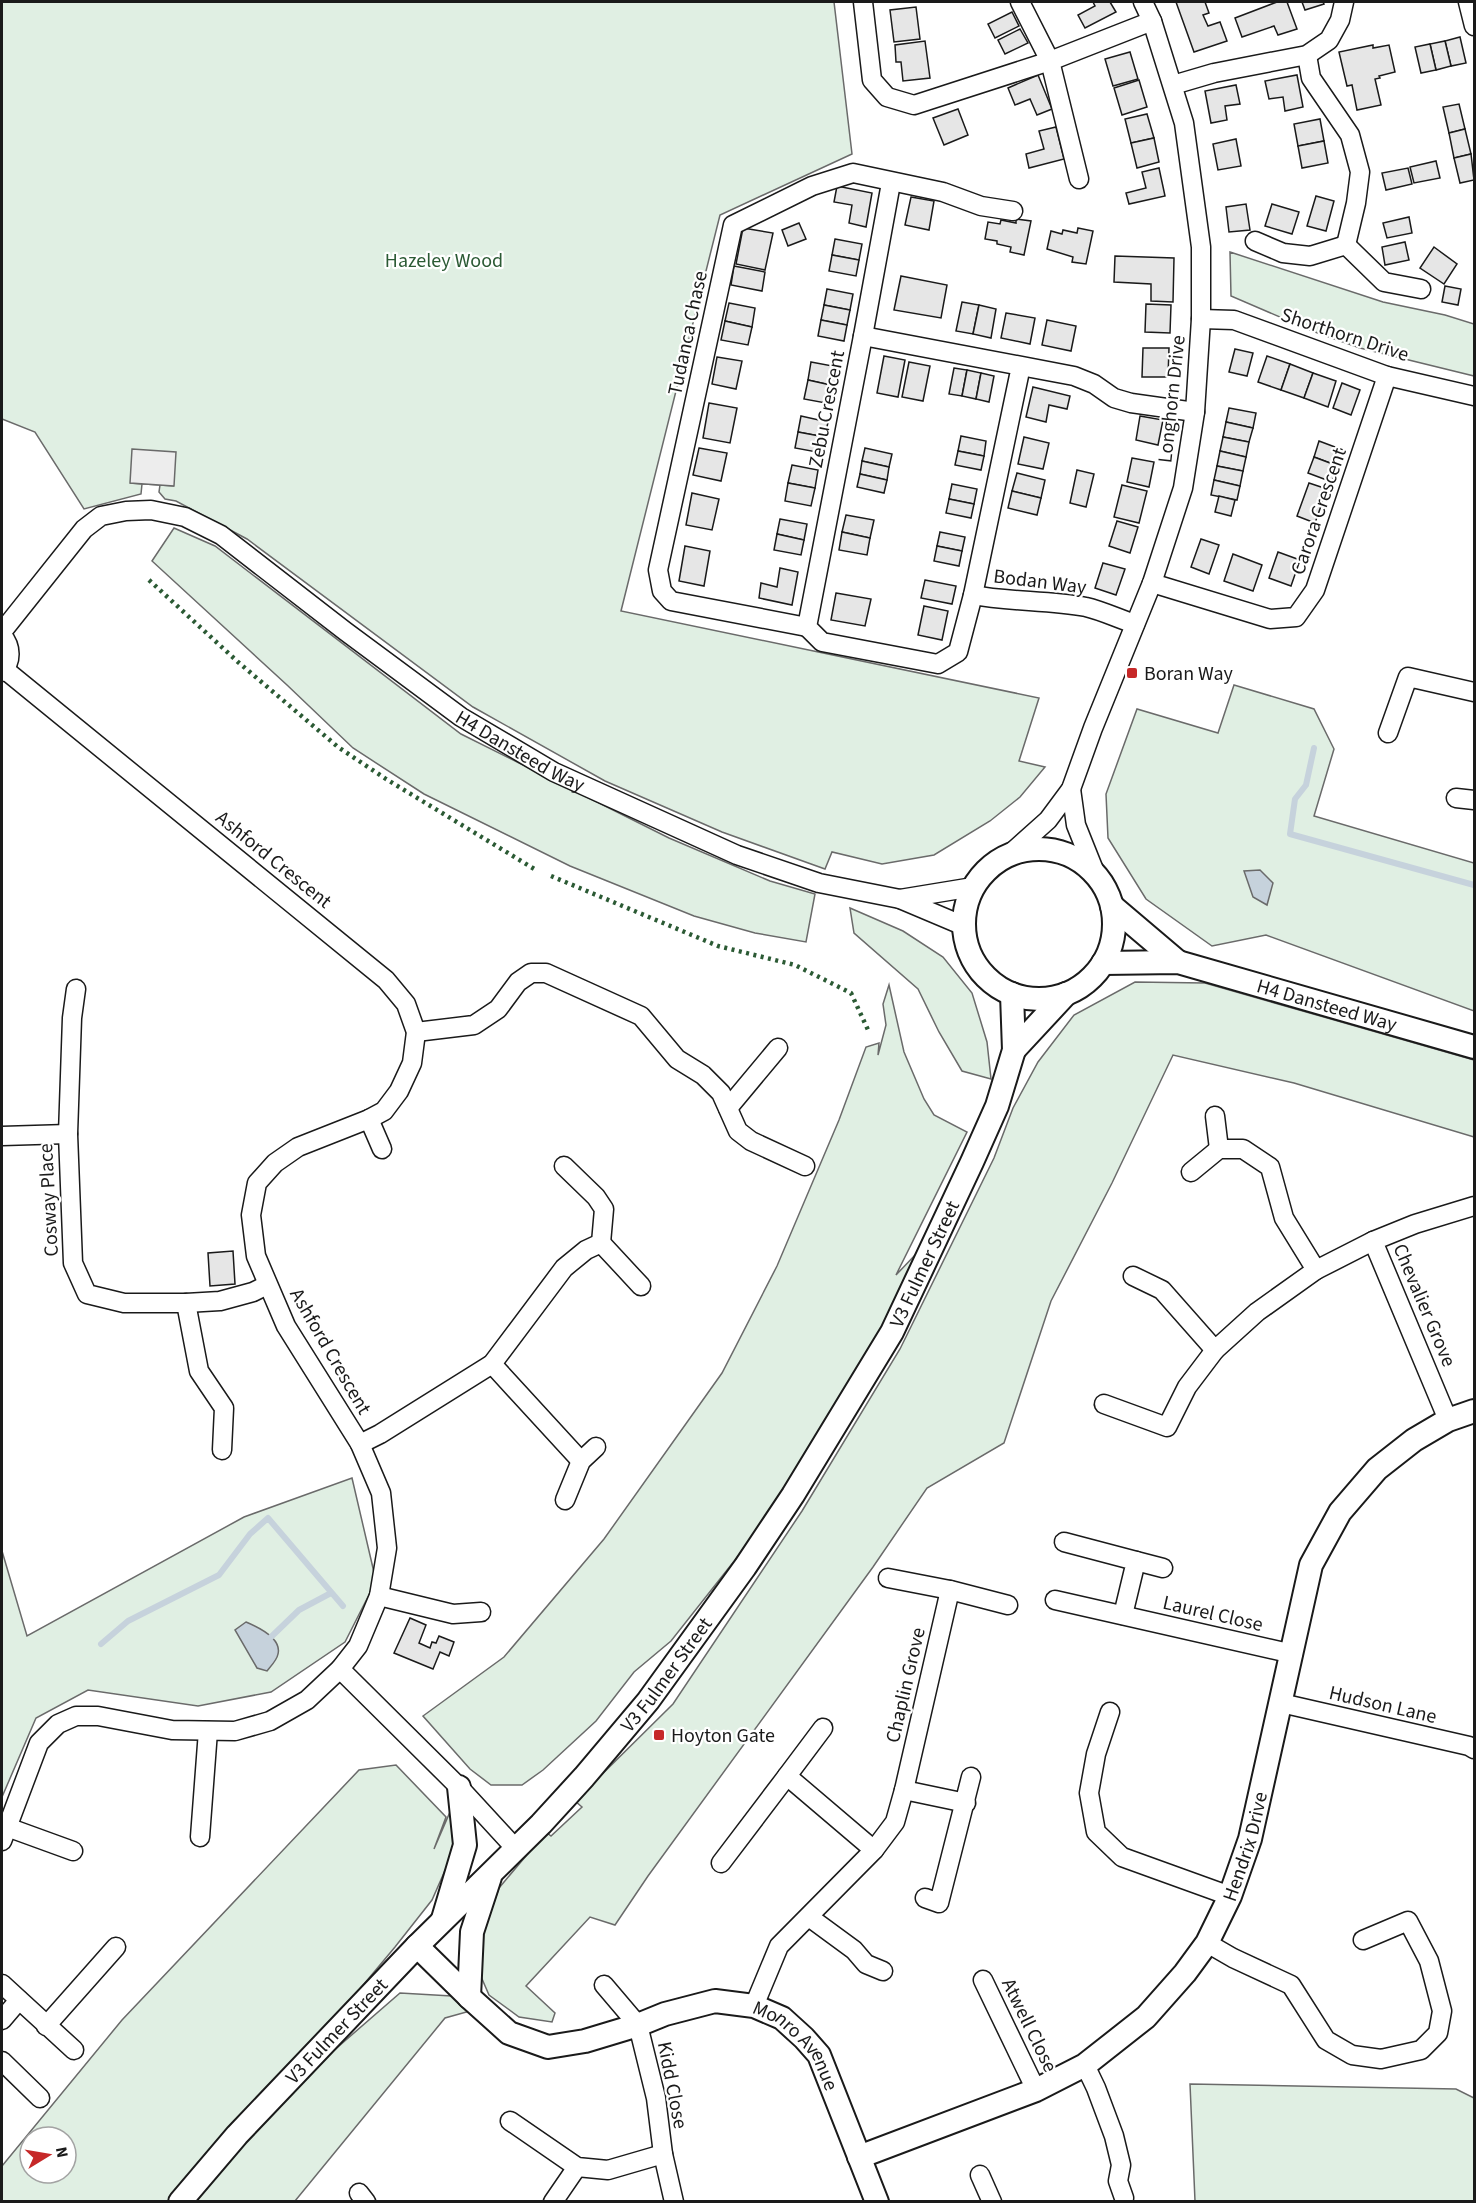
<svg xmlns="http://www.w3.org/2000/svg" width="1476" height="2203" font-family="'Source Sans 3',sans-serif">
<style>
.green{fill:#e0efe3;stroke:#6a6a6a;stroke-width:1.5;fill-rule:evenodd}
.parking{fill:#ededed;stroke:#6a6a6a;stroke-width:1.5}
.water{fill:#c6d2dc;stroke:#6a6a6a;stroke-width:1.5}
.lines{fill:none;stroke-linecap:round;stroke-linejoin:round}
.stream{stroke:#c6d2dc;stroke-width:6}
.building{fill:#e6e6e6;stroke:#1a1a1a;stroke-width:1.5}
.minor-casing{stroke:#1a1a1a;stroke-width:21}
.tertiary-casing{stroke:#1a1a1a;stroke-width:26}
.minor{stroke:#fff;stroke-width:18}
.tertiary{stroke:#fff;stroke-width:22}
.hedge{stroke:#2b5a34;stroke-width:4.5;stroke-dasharray:3 4.5;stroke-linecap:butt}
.poi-dot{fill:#c62828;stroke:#fff;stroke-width:2}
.labels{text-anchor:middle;stroke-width:4.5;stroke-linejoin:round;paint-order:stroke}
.park-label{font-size:20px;fill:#2b5a34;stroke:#fff}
.street-label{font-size:20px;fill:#1a1a1a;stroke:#fff}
.poi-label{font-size:20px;fill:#1a1a1a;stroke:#fff;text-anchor:start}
</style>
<rect width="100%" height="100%" fill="#fff"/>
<g class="green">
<path d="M2,2H834L852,154L720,215L621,611L1039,698L1019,761L1045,767L1020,797L990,821L934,855L882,864L832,852L825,869L722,832L605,781L473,707L247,539L176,501L165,499L159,492L160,485L174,486L130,483L142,484L141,494L84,509L35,432L2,419Z"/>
<path d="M1230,252L1383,302L1445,315L1474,324V376L1360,348L1315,332L1231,296Z"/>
<path d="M174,528L215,546L461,734L669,838L770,881L815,894L806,942L755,933L694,916L570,866L424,794L353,748L287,685L152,561Z"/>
<path d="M1234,685L1314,709L1334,749L1314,816L1474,863V1011L1266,935L1212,946L1146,899L1108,838L1106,794L1137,709L1218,733Z"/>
<path d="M850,908L903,931L943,957L972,993L987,1042L991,1079L962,1071L939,1032L918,989L854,933Z"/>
<path d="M1135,982L1205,983L1474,1060V1137L1294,1083L1173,1055L1112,1183L1051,1301L1004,1443L927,1488L873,1567L648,1876L615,1925L590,1917L526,1986L555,2013L552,2022L519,2017L489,1995L476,1965L481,1940L499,1888L546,1832L551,1836L582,1807L575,1801L673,1704L802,1511L900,1349L994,1158L1013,1108L1038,1062L1074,1015Z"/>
<path d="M889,985L904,1052L924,1099L934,1115L967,1132L896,1275L917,1253L885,1323L765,1522L671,1641L634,1672L596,1721L543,1770L522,1785H491L470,1769L423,1716L504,1657L604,1539L722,1373L777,1266L839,1120L866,1047L879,1043L878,1055L886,1025L883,1004Z"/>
<path d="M352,1478L376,1581L345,1642L271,1692L198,1706L88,1690L36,1718L2,1797V1551L27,1636L244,1517Z"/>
<path d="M396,1765L446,1817L434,1849L450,1812L454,1850L432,1900L395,1947L241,2131L400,1993L469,1997L481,2008L445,2018L295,2201L2,2202V2166L122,2020L359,1770ZM30,2137H66V2173H30Z"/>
<path d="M1190,2084L1456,2089L1474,2098V2201H1195Z"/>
</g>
<path class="parking" d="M132,449L176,452L174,486L130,483Z"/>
<g class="water">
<path d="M1260,870L1273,883L1267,905L1253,897L1244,871Z"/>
<path d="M246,1622C258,1627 282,1638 278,1654C277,1660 271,1666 267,1671L257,1668L235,1630Z"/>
</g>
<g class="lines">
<g class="stream">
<path d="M1314,748L1306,785L1295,799L1290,834L1474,885"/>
<path d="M271,1637L299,1610L331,1593"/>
<path d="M101,1644L128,1621L219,1575L250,1534L268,1518L343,1606"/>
</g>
</g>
<g class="building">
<path d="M1093,2H1110L1116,12L1085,28L1078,15L1095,6Z"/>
<path d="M1176,2H1205L1209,13L1203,15L1208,26L1220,22L1227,41L1194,52Z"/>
<path d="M1277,2H1287L1297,29L1278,35L1274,26L1242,37L1235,18Z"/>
<path d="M1302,2H1323L1324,4L1305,10Z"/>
<path d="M916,7L920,39L894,42L890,10Z"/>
<path d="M1012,12L1019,26L995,38L988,24Z"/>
<path d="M1020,29L1028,43L1005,54L998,40Z"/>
<path d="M1460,37L1466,63L1451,66L1445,41Z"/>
<path d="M925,41L930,78L903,81L901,62H896L895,45Z"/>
<path d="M1445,41L1451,66L1436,70L1430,44Z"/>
<path d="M1430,44L1436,70L1421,73L1415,47Z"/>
<path d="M1373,45V48L1389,45L1395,72L1379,76L1380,78L1375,79L1381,105L1357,110L1352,85L1347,86L1339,52Z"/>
<path d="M1130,52L1138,79L1113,86L1105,59Z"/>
<path d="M1038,75L1052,109L1037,115L1030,99L1015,105L1008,88Z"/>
<path d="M1297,75L1303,107L1285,111L1283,97L1269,99L1265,81Z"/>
<path d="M1139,80L1147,107L1122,115L1114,88Z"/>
<path d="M1236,85L1240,104L1225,106L1227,120L1211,123L1205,91Z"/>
<path d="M1459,104L1465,129L1449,133L1443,107Z"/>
<path d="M958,109L968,135L944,145L933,118Z"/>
<path d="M1147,114L1154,138L1131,143L1125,119Z"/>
<path d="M1320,119L1324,141L1298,146L1294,124Z"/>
<path d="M1056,127L1064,159L1029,168L1026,154L1044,149L1039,131Z"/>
<path d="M1465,129L1471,154L1454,158L1449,133Z"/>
<path d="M1154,138L1159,162L1137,168L1131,143Z"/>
<path d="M1236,139L1241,166L1218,170L1213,144Z"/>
<path d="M1324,141L1328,163L1302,168L1298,146Z"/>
<path d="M1471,154L1474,180L1460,183L1454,158Z"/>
<path d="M1436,161L1440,178L1414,183L1410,167Z"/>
<path d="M1159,168L1165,196L1129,204L1126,193L1146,188L1142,172Z"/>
<path d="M1408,168L1412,184L1386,190L1382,173Z"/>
<path d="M837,186L872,193L866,227L849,223L852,205L834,202Z"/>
<path d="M1316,196L1334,201L1326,231L1307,226Z"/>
<path d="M911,197L934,201L929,230L905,225Z"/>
<path d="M1246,204L1250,230L1229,232L1226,207Z"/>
<path d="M1272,204L1299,212L1292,234L1265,226Z"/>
<path d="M1409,217L1412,233L1387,238L1383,223Z"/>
<path d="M1016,219L1031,221L1024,255L1010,252L1011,247L997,244V241L985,239L988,222L1000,224L1001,220L1016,223Z"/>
<path d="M799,223L806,239L788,246L782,230Z"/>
<path d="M743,228L773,233L765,270L736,264Z"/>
<path d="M1078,228L1093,231L1086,264L1072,262L1073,257L1047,249L1051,231L1062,234L1063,230L1077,233Z"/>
<path d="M835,239L862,244L859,260L832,255Z"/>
<path d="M1405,242L1409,260L1385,265L1382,247Z"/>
<path d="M1434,247L1457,264L1444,284L1420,268Z"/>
<path d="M832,255L859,260L856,276L829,271Z"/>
<path d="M1115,256L1174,258L1173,302L1151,301V284L1114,282Z"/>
<path d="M734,266L765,272L762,291L731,285Z"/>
<path d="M901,276L947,285L941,318L894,310Z"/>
<path d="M1445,286L1461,289L1458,305L1442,302Z"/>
<path d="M827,289L853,294L850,310L824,305Z"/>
<path d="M962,302L979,305L973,334L956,331Z"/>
<path d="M729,303L755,308L752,327L725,321Z"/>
<path d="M1146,304L1171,305L1170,333L1145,332Z"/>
<path d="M824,305L850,310L847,325L821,320Z"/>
<path d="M979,305L996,309L991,338L973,334Z"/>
<path d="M1006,313L1035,318L1030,344L1001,338Z"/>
<path d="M821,320L847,325L844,341L818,336Z"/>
<path d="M1047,320L1076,326L1071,351L1042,345Z"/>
<path d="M725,321L752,327L748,345L721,340Z"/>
<path d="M1143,348H1169L1168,377H1142Z"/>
<path d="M1235,349L1253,353L1247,376L1229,372Z"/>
<path d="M884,356L905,360L898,397L877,393Z"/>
<path d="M1267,356L1290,364L1281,390L1258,382Z"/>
<path d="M717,357L742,361L736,389L712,384Z"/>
<path d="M811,362L838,367L835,386L808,380Z"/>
<path d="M909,362L930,366L923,401L902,397Z"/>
<path d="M1290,364L1313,373L1304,398L1281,390Z"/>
<path d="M954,368L967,370L962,396L949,394Z"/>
<path d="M967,370L981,373L976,399L962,396Z"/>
<path d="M981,373L994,376L989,402L976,399Z"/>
<path d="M1313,373L1336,381L1328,407L1304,398Z"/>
<path d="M808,380L835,386L831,404L804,399Z"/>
<path d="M1342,383L1360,390L1351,415L1333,408Z"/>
<path d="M1033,387L1070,396L1067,409L1049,405L1046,422L1026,417Z"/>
<path d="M709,403L737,408L730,443L703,438Z"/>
<path d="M1229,408L1256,413L1253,428L1226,422Z"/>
<path d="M801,416L828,422L825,437L798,432Z"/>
<path d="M1140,416L1163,420L1158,445L1136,440Z"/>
<path d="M1226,422L1253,428L1249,442L1223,437Z"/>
<path d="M798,432L825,437L822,453L795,448Z"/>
<path d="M961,436L986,441L984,456L958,451Z"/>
<path d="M1024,437L1049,443L1043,469L1018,464Z"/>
<path d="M1223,437L1249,442L1246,457L1220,451Z"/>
<path d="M1319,441L1343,450L1338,466L1314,457Z"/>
<path d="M699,448L727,453L721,481L693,475Z"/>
<path d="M865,448L892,454L889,467L862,461Z"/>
<path d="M958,451L984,456L981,470L955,465Z"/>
<path d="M1220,451L1246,457L1243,471L1217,466Z"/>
<path d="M1314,457L1338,466L1332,482L1308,473Z"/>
<path d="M1132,458L1154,462L1149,487L1127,482Z"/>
<path d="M862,461L889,467L887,480L860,474Z"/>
<path d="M792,465L818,470L815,488L788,483Z"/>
<path d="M1217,466L1243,471L1240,486L1214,480Z"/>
<path d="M1077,470L1094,474L1086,507L1070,503Z"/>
<path d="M1017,473L1045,480L1041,498L1012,491Z"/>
<path d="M860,474L887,480L884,493L857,487Z"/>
<path d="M1214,480L1240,486L1237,500L1211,495Z"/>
<path d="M788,483L815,488L811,506L785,501Z"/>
<path d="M1309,483L1327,489L1315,523L1297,516Z"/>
<path d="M952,484L977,489L974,504L949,499Z"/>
<path d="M1122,485L1147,491L1139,523L1114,517Z"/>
<path d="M1012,491L1041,498L1037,515L1008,508Z"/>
<path d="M692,493L719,499L712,530L686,525Z"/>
<path d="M1219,496L1235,500L1231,516L1215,512Z"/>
<path d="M949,499L974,504L971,518L946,513Z"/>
<path d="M846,515L874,520L870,538L842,532Z"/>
<path d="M780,519L807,524L804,540L777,534Z"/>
<path d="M1117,521L1138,527L1130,553L1109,546Z"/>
<path d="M842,532L870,538L867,555L839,550Z"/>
<path d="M940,532L965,537L962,551L937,546Z"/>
<path d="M777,534L804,540L801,555L774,550Z"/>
<path d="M1201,539L1219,545L1209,574L1191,567Z"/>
<path d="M685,546L710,551L704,586L679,581Z"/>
<path d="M937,546L962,551L959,566L934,561Z"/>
<path d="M1278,552L1300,560L1291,586L1269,578Z"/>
<path d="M1233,554L1262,565L1253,591L1224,581Z"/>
<path d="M1103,563L1125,569L1116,595L1095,588Z"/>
<path d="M780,568L798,572L792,605L759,598L761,583L777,587Z"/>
<path d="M925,580L956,586L952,604L921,598Z"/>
<path d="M836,593L871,599L865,626L831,620Z"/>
<path d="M924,606L948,611L942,640L918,635Z"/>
<path d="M233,1251L235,1284L210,1286L208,1253Z"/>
<path d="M410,1618L426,1625L419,1643L430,1648L432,1642L436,1643L439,1636L454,1642L449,1656L440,1652L433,1669L394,1653Z"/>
</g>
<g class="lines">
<g class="minor-casing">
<g id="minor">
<path d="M863,2L872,80L887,97L914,105L1050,61L1152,21"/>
<path d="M1020,2L1050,61L1079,179"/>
<path d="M1468,2L1474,26"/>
<path d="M1307,55L1311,78L1350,135L1360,172L1356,203L1346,245"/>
<path d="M1173,85L1214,73L1307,55L1329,40L1340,20L1344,2"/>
<path d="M1255,241L1283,253L1310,256L1346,245L1384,282L1421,289"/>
<path d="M1201,319L1234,320L1387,376L1474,396"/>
<path d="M863,336L891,183"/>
<path d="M1021,366L973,595L958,652L938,664L822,642L807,627L863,336L1074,376L1094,384L1114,398L1131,403L1195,412"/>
<path d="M1152,583L1270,619L1296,617L1315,590L1387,376"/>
<path d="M973,595C1010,602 1049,600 1086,607C1103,611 1119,619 1135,624"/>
<path d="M807,627L671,601L662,591L658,570L733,225L812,186L853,173L943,192L981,206L1013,211"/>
<path id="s1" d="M2,632L84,529L101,516L126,511L151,510L185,517L221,535L345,631L461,717L554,772L737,855L819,883L900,899L964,926"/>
<path d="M2,635C12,647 12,661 2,672"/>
<path d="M1388,733L1408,677L1474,692"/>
<path d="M1071,789L1076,825L1096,875"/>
<path d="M1456,798L1474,800"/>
<path d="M1010,854L1048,820L1071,789L1093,728L1152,583L1183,488L1195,412L1201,319V247L1184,123L1152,21L1143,2"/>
<path d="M900,899L973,887"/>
<path d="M76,989L72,1018L68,1134L73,1263L87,1294L124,1303H186L220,1301L253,1292L267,1285"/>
<path d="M416,1032L474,1025L498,1009L518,982L531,973H546L641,1016L677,1059L703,1075L721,1093L738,1131L751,1141L805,1166"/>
<path d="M728,1108L778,1048"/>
<path d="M1215,1116L1219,1149"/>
<path d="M369,1119L382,1149"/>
<path d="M2,1136L68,1134"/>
<path d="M1191,1172L1219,1149H1243L1270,1167L1284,1218L1316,1270L1373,1241"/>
<path d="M601,1243L641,1286"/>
<path d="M1133,1276L1162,1290L1215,1350L1257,1312L1316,1270"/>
<path d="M186,1303L199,1371L224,1408L222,1450"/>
<path d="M492,1364L581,1461"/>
<path d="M1104,1404L1167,1427L1187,1387L1215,1350"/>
<path d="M1448,1420L1373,1241L1415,1224L1474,1206"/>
<path d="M360,1444L380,1434L492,1364L564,1268L586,1250L601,1243L604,1209L596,1197L564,1166"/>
<path d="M565,1500L581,1461L596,1447"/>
<path d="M1064,1542L1136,1561L1123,1615"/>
<path d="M1136,1561L1163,1568"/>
<path d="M888,1578L950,1590"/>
<path d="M379,1596L453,1614L481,1612"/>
<path d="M1055,1600L1293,1654"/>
<path d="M340,1669L459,1787L516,1849"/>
<path d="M1281,1703L1469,1746L1474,1749"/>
<path d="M1110,1712L1096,1754L1089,1793L1096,1832L1122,1857L1230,1896"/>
<path d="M823,1728L787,1776L874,1850"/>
<path d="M904,1790L966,1803"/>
<path d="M7,1827L73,1851"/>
<path d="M200,1837L208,1731"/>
<path d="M2,1841L39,1743L58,1724L76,1716H98L172,1730L235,1731L270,1721L307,1700L340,1669L358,1646L379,1596L387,1548L381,1493L360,1444L286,1326L256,1256L251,1215L257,1183L275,1163L298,1147L369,1119L384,1111L399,1091L412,1063L416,1032L406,1004L386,980L4,669"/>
<path d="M721,1863L787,1776"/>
<path d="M925,1898L939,1903L971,1777"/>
<path d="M809,1917L854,1950L866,1964L883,1971"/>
<path d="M1207,1943L1233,1958L1291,1985L1326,2040L1352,2055L1381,2059L1421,2050L1438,2033L1442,2011L1429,1961L1408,1921L1363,1940"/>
<path d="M983,1980L1036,2090"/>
<path d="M2,1984L74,2050"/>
<path d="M604,1985L638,2025L656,2098L663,2154L674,2202"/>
<path d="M754,2006L779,1946L874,1850L895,1822L904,1790L950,1590L1008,1605"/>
<path d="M2,2020L19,2000"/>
<path d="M46,2026L116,1947"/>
<path d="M2,2061L40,2098"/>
<path d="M1085,2065L1096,2088L1114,2136L1121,2165L1118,2181L1124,2198"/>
<path d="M510,2121L577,2167L608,2170L663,2154"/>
<path d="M980,2175L992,2202"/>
<path d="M359,2193L366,2202"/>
<path d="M553,2202L577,2167"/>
</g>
</g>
<g class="tertiary-casing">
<g id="tertiary">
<circle cx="1039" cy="924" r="75"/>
<path d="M1112,906L1178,962"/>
<path id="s2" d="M1103,963L1178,962L1474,1047"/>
<path d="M1014,1050L1066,994"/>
<path d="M443,1919L465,1845L459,1787"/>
<path id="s3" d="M417,1946L469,1997L509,2033L548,2047L585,2041L638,2025L665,2014L715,2001L754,2006L782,2018L804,2038L819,2055L877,2202"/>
<path d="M469,1997L472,1932L490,1877"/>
<path id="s4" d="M859,2157L1036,2090L1085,2065L1146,2017L1185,1973L1207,1943L1230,1896L1250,1839L1311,1565L1340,1512L1377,1469L1414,1440L1448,1420L1474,1411"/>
<path id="s5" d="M180,2202L237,2135L417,1946L541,1824L584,1777L648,1701L745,1567L793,1495L892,1332L972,1162L997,1106L1014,1050L1012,994"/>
</g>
</g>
<use href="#minor" class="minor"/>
<use href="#tertiary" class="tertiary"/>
<g class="hedge">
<path d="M149,580L238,662L338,747L386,779L536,870"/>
<path d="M551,876L718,946L795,965L851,993L869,1032"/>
</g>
</g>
<g class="poi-dot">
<rect x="1126" y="667" width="12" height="12" rx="3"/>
<rect x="653" y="1729" width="12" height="12" rx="3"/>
</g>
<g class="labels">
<g class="park-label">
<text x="444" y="267">Hazeley Wood</text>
</g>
<g class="street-label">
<text transform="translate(687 333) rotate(-78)" y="7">Tudanca Chase</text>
<text transform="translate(1345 334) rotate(18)" y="7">Shorthorn Drive</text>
<text transform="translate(1171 399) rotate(-84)" y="7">Longhorn Drive</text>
<text transform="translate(826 409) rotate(-79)" y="7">Zebu Crescent</text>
<text transform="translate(1318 511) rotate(-71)" y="7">Carora Crescent</text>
<text transform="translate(1040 581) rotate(7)" y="7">Bodan Way</text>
<text dy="7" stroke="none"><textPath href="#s1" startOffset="648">H4 Dansteed Way</textPath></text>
<text transform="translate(274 859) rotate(39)" y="7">Ashford Crescent</text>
<text dy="7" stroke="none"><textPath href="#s2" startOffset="230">H4 Dansteed Way</textPath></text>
<text transform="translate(48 1200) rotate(-93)" y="7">Cosway Place</text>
<text dy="7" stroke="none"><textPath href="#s5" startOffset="1204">V3 Fulmer Street</textPath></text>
<text transform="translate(1425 1305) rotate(67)" y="7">Chevalier Grove</text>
<text transform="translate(331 1351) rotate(60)" y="7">Ashford Crescent</text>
<text transform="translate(1213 1613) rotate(13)" y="7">Laurel Close</text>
<text dy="7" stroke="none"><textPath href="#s5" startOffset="718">V3 Fulmer Street</textPath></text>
<text transform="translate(905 1685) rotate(-77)" y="7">Chaplin Grove</text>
<text transform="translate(1383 1704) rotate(13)" y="7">Hudson Lane</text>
<text dy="7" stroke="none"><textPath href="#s4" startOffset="522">Hendrix Drive</textPath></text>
<text transform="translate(1030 2025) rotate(64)" y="7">Atwell Close</text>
<text dy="7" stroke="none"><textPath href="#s5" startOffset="232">V3 Fulmer Street</textPath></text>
<text dy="7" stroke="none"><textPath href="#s3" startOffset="441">Monro Avenue</textPath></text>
<text transform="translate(673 2085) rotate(79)" y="7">Kidd Close</text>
</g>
<g class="poi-label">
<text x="1144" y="680">Boran Way</text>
<text x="671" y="1742">Hoyton Gate</text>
</g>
</g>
<rect width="1476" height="2203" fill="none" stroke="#1a1a1a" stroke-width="6"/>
<g transform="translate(48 2155) rotate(79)"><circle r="28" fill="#ffffff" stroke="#a3a3a3" stroke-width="1.5"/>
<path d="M0-4.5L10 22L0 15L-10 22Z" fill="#c62828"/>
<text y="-9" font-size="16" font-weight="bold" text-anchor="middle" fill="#1a1a1a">N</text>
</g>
</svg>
